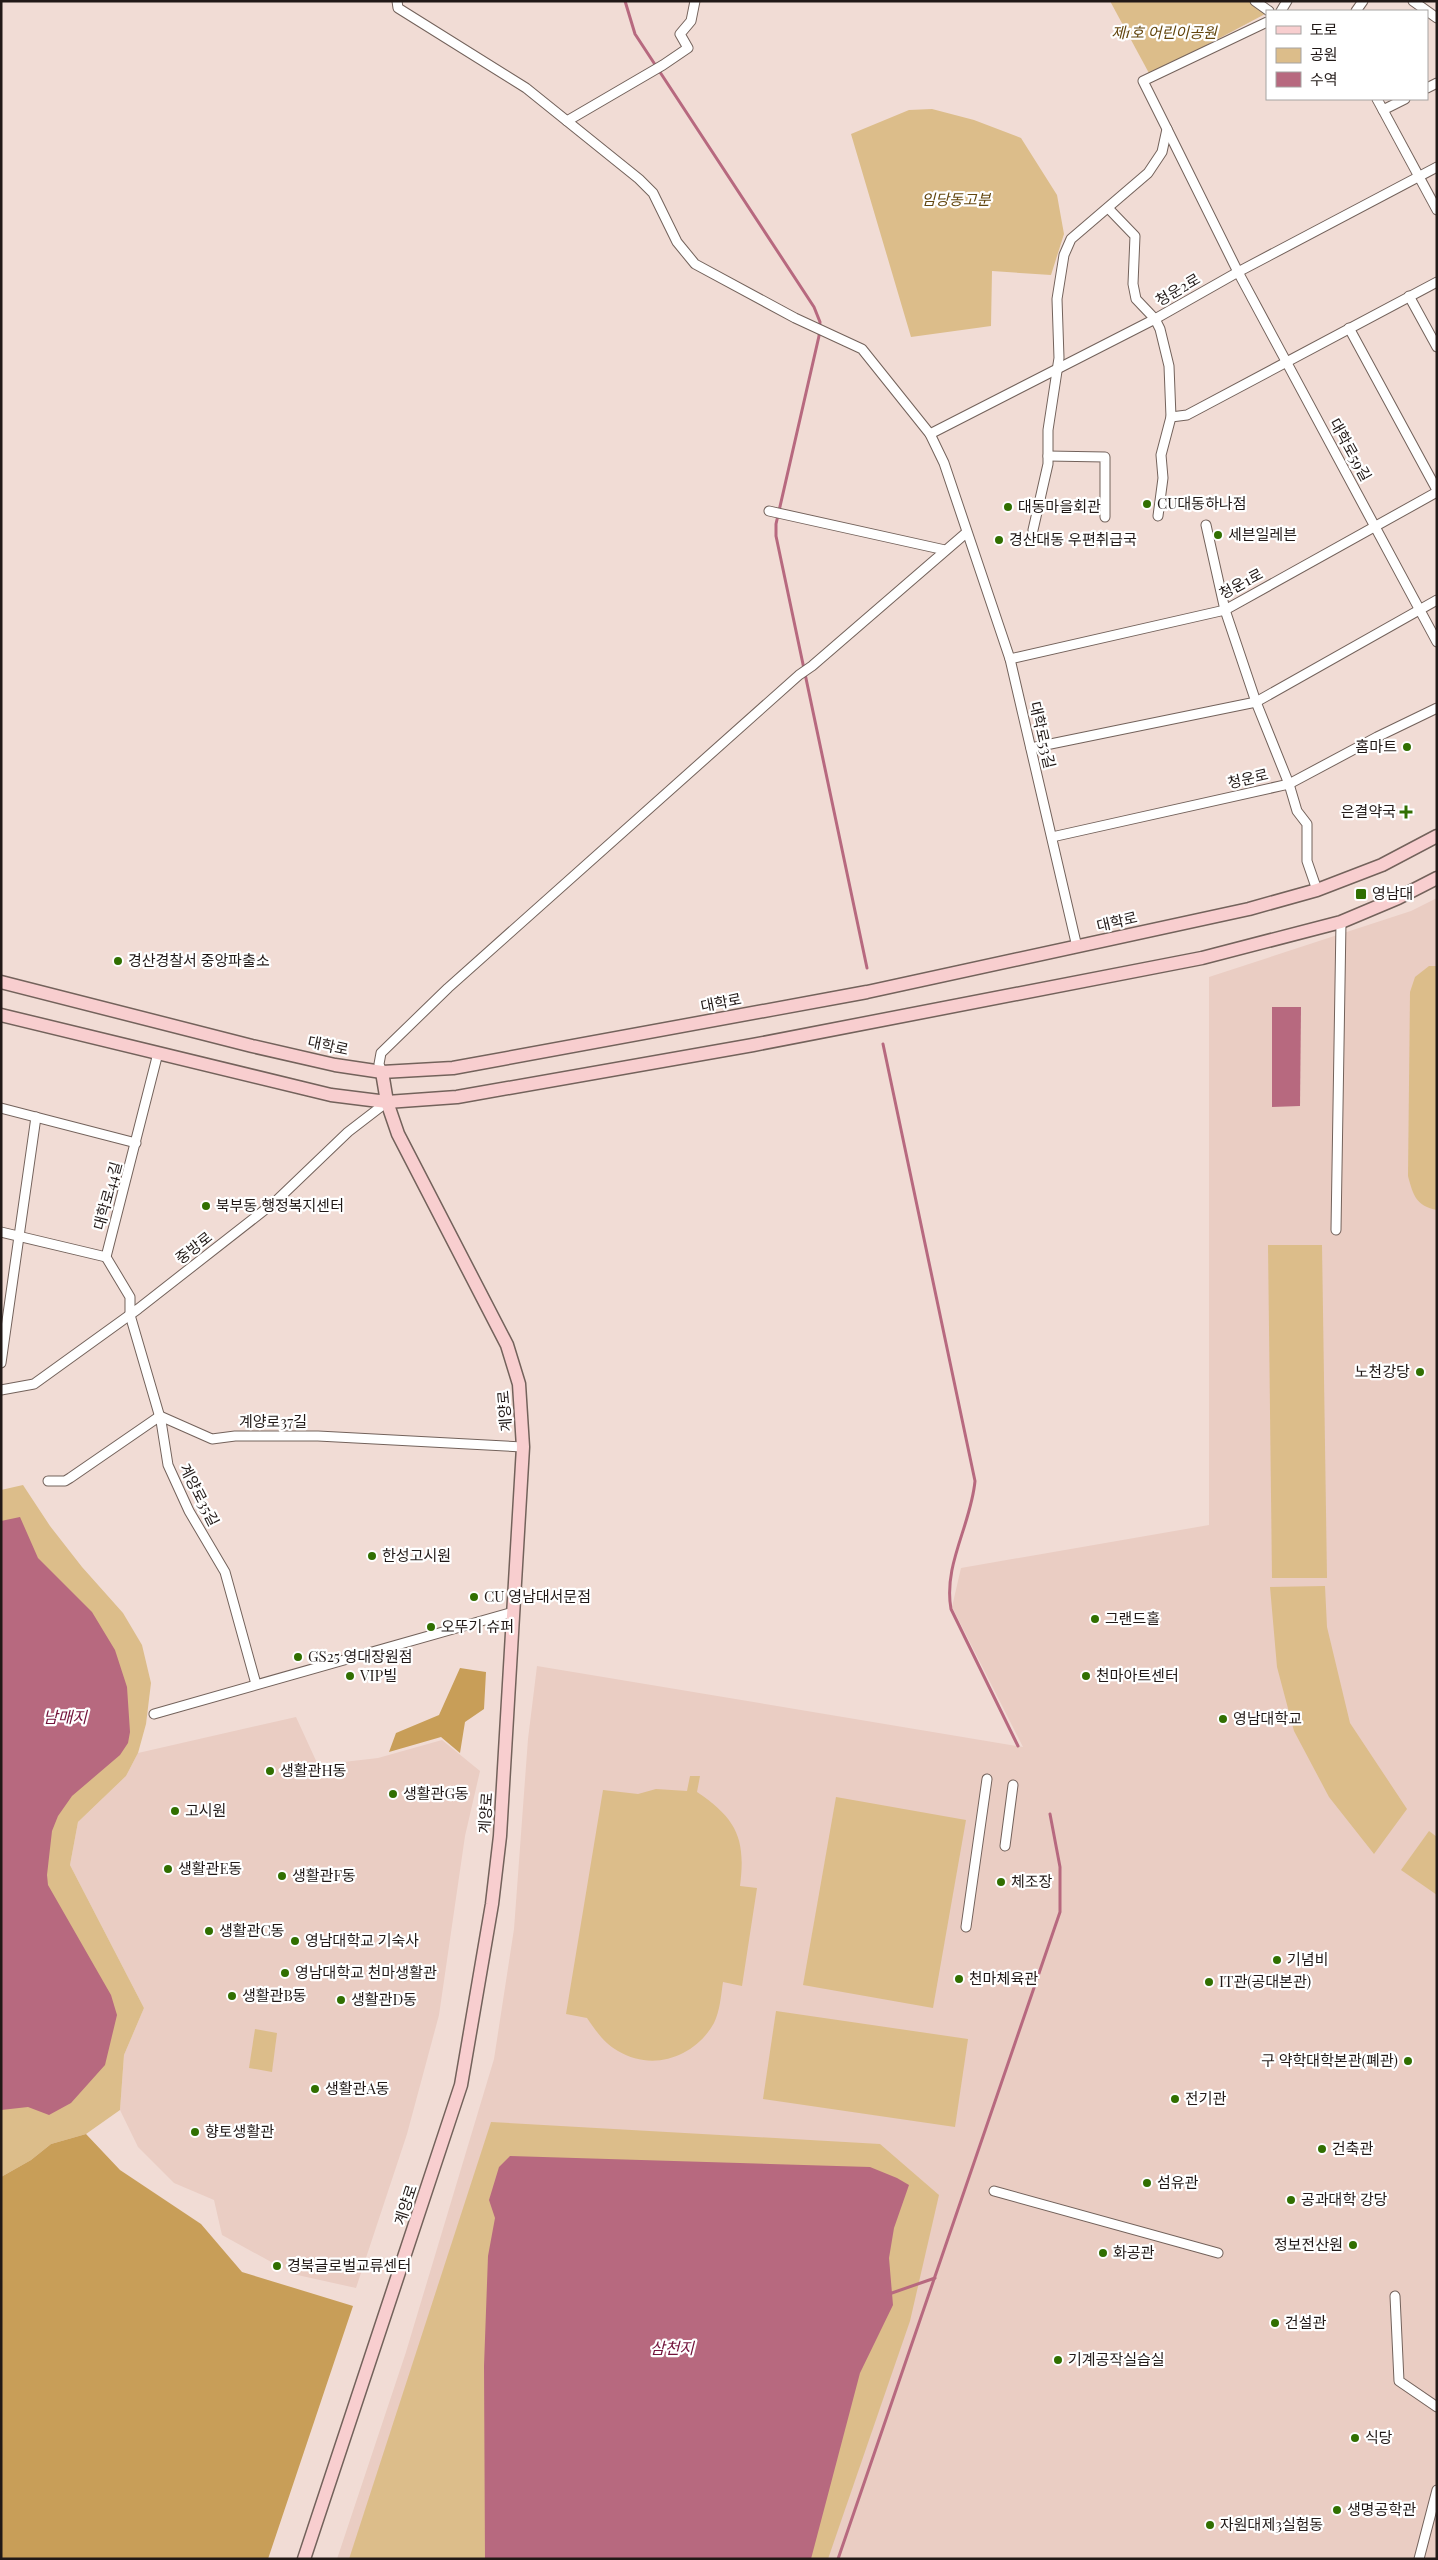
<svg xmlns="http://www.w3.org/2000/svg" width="1438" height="2560" font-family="'Playfair Display','Noto Sans KR',serif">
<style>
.built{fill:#eacdc3}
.green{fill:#dcbd8a}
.forest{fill:#c89e58}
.water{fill:#b7697f}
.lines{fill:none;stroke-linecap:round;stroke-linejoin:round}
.stream{stroke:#b7697f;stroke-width:3}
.street-casing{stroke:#73625b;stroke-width:11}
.secondary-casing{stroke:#73625b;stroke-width:15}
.street{stroke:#fff;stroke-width:9}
.secondary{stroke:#f8cecf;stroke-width:12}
.poi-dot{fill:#316f01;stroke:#fff;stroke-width:2}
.labels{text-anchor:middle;stroke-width:4.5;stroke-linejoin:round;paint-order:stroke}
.park-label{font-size:15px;font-style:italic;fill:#63460e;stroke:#fff}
.street-label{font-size:15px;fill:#211917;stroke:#fff}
.poi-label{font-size:15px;fill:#211917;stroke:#fff;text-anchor:start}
.water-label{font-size:16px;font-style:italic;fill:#72123a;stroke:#fff}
</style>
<rect width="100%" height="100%" fill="#f1dcd5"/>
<g class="built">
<path d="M1437,898V2559H337L406,2352L494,2059L514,1929L528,1739L537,1666L1023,1747L952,1607L961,1568L1209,1525V977L1411,911Z"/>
<path d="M296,1717L318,1765L378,1758L442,1740L480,1771L465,1836L439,2015L407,2134L356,2288L293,2274L222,2235L214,2200L174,2183L138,2147L120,2110L124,2055L144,2008L70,1865L78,1822L126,1776L138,1753Z"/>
</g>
<g class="green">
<path d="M1110,1H1251L1267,13L1150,75Z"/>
<path d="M932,109L974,120L1021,138L1057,195L1064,234L1051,275L992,271L991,326L911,337L851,134L909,110Z"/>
<path d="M1429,966H1437V1210C1416,1206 1413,1195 1408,1176L1410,992L1415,977Z"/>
<path d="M1268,1245H1322L1327,1578H1272Z"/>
<path d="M23,1485L50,1526L82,1567L123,1613L142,1645L151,1683L146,1724L138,1753L126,1776L78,1822L70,1865L144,2008L124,2055L120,2110L86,2134L51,2144L31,2160L1,2177V1490Z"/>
<path d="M1325,1586L1327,1627L1350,1723L1407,1809L1374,1854L1329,1797L1294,1731L1277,1667L1270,1587Z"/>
<path d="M690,1776H700L697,1792C737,1819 746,1839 740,1886L757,1888L742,1986L723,1982C721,1995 720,2011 714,2023C695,2057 653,2072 618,2051C604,2043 596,2031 587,2018L566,2014L603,1790L638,1794L656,1789L687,1791Z"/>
<path d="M836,1797L966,1820L933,2008L803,1985Z"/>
<path d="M1429,1831L1437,1837V1895L1401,1870Z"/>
<path d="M776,2011L968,2039L955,2127L763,2099Z"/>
<path d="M255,2029L277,2033L272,2072L249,2068Z"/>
<path d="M491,2122L880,2144L939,2195L910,2321L828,2559H349Z"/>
</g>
<g class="forest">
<path d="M460,1668L486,1672L484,1709L465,1722L460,1753L441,1737L389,1752L396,1733L439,1715Z"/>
<path d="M86,2134L120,2170L201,2224L242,2272L353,2306L268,2559H1V2177L31,2160L51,2144Z"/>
</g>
<g class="water">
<path d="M1272,1007H1301L1300,1106L1272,1107Z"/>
<path d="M20,1517L38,1558L92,1612L115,1650L127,1687L130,1732L128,1743L120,1755L72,1796L58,1816L52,1831L47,1875L48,1885L111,1995L117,2015L105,2065L71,2103L49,2115L28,2107L1,2110V1521Z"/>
<path d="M510,2156L870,2167L897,2178L909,2185L894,2228L889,2258L893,2305L860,2373L811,2559H485L484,2366L488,2256L495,2218L489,2200L499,2167Z"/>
</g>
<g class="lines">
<g class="stream">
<path d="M625,1L635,34L814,307L820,322L819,336L776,524V536L867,968"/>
<path d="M883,1044L975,1481C971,1525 943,1565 951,1609L1018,1746"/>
<path d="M889,2294L935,2278"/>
<path d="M838,2559L1060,1912V1867L1050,1814"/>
</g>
<g class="street-casing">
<g id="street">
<path d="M397,1L398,8L526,88L639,179L653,193L677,242L695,264L795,318L862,349L930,434L944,463L1010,659L1077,947"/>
<path d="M1255,1L1269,11"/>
<path d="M1413,1L1437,18"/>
<path d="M1281,11L1287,1"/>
<path d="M1356,11L1363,1"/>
<path d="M1427,88L1437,83"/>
<path d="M1377,99L1437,210"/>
<path d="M1383,110L1405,99"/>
<path d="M567,121L663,65L688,48L680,34L691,21L695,1"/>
<path d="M1167,129L1238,272L1437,642"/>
<path d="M1108,208L1135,236L1133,284L1136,299L1155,319L1160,329L1169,366L1171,417L1161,455L1163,478L1158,516"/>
<path d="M1409,296L1437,347"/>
<path d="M1349,328L1437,490"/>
<path d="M1171,417L1187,415L1437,282"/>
<path d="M930,434L1155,319L1238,272L1437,167"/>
<path d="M1048,456L1105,457V517"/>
<path d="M769,511L945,550"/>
<path d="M1206,525L1225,610L1256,702L1289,784L1297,811L1307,824V861L1317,890"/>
<path d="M1033,530L1048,464V430L1059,358L1057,299L1064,255L1071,239L1148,173L1162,152L1167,129L1143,81L1267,22"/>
<path d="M1010,659L1225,610L1437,492"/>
<path d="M1031,748L1256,702L1437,600"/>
<path d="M1052,837L1289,784L1377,737L1437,708"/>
<path d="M158,1053L106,1257L130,1297V1315L161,1421L168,1465L189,1511L225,1572L256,1684"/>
<path d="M382,1072L379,1064L381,1053L448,988L799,675L812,666L966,533"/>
<path d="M1,1108L136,1143"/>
<path d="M1336,1230L1341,922"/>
<path d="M1,1232L106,1257"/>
<path d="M1,1363L36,1117"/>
<path d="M1,1390L34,1384L138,1309L276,1201L348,1132L387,1102"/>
<path d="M48,1481H65L70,1478L160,1416L212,1439L235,1436H318L523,1447"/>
<path d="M154,1714L513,1612"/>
<path d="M1005,1846L1013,1785"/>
<path d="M966,1927L987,1779"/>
<path d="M994,2191L1218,2253"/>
<path d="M1395,2296L1399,2381L1437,2407"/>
<path d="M1419,2559L1437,2490"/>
</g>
</g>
<g class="secondary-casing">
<g id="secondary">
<path d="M1,982L252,1046L335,1065L382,1072L453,1068L867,992L1249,909L1317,890L1382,865L1437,836"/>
<path d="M1,1015L331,1095L387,1102L457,1097L753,1045L1202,958L1341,922L1398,898L1437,878"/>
<path d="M304,2559L461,2085L492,1904L500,1836L523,1447L519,1384L507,1345L398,1134L387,1102L382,1072"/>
</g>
</g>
<use href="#street" class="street"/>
<use href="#secondary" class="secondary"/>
</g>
<g class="poi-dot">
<circle cx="1147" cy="504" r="5"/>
<circle cx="1008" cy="507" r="5"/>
<circle cx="1218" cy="535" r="5"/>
<circle cx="999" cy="540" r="5"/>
<circle cx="1407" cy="747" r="5"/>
<path d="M1403.5 804.5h5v5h5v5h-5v5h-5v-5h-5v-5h5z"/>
<rect x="1355" y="888" width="12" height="12" rx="2.5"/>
<circle cx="118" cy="961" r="5"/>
<circle cx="206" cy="1206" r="5"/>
<circle cx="1420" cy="1372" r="5"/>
<circle cx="372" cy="1556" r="5"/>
<circle cx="474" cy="1597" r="5"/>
<circle cx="1095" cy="1619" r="5"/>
<circle cx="431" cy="1627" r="5"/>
<circle cx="298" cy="1657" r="5"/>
<circle cx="350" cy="1676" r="5"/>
<circle cx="1086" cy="1676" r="5"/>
<circle cx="1223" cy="1719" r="5"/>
<circle cx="270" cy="1771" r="5"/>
<circle cx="393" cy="1794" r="5"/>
<circle cx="175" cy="1811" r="5"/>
<circle cx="168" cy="1869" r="5"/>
<circle cx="282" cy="1876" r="5"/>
<circle cx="1001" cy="1882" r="5"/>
<circle cx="209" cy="1931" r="5"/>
<circle cx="295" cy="1941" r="5"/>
<circle cx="1277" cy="1960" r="5"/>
<circle cx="285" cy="1973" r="5"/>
<circle cx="959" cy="1979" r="5"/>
<circle cx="1209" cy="1982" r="5"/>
<circle cx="232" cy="1996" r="5"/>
<circle cx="341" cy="2000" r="5"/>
<circle cx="1408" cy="2061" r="5"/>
<circle cx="315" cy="2089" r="5"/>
<circle cx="1175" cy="2099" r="5"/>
<circle cx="195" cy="2132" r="5"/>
<circle cx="1322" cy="2149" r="5"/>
<circle cx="1147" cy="2183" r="5"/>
<circle cx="1291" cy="2200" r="5"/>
<circle cx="1353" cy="2245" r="5"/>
<circle cx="1103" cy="2253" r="5"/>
<circle cx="277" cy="2266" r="5"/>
<circle cx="1275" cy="2323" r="5"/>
<circle cx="1058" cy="2360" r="5"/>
<circle cx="1355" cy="2438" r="5"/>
<circle cx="1337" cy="2510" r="5"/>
<circle cx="1210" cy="2525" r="5"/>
</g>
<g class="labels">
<g class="park-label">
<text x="1164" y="38">제1호 어린이공원</text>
<text x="956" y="205">임당동고분</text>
</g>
<g class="street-label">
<text transform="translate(1178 290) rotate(-30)" y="5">청운2로</text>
<text transform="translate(1350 450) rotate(61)" y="5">대학로59길</text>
<text transform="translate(1241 584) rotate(-28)" y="5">청운1로</text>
<text transform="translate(1042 735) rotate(77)" y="5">대학로53길</text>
<text transform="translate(1248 779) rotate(-13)" y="5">청운로</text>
<text transform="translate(1117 922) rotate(-13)" y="5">대학로</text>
<text transform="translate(721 1003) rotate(-11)" y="5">대학로</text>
<text transform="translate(328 1046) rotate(12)" y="5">대학로</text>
<text transform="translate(108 1196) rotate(-75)" y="5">대학로44길</text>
<text transform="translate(194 1248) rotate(-38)" y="5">중방로</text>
<text transform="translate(505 1411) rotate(-95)" y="5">계양로</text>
<text x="273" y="1427">계양로37길</text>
<text transform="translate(199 1495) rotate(63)" y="5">계양로35길</text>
<text transform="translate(486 1813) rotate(-86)" y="5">계양로</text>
<text transform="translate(406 2205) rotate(-72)" y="5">계양로</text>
</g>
<g class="poi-label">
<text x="1157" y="509">CU대동하나점</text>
<text x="1018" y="512">대동마을회관</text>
<text x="1228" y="540">세븐일레븐</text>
<text x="1009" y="545">경산대동 우편취급국</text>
<text x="1397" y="752" text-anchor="end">홈마트</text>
<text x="1396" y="817" text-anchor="end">은결약국</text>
<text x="1372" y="899">영남대</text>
<text x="128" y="966">경산경찰서 중앙파출소</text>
<text x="216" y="1211">북부동 행정복지센터</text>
<text x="1410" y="1377" text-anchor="end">노천강당</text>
<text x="382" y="1561">한성고시원</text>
<text x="484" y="1602">CU 영남대서문점</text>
<text x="1105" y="1624">그랜드홀</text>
<text x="441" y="1632">오뚜기 슈퍼</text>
<text x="308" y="1662">GS25 영대장원점</text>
<text x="360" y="1681">VIP빌</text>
<text x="1096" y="1681">천마아트센터</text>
<text x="1233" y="1724">영남대학교</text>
<text x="280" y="1776">생활관H동</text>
<text x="403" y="1799">생활관G동</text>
<text x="185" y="1816">고시원</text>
<text x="178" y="1874">생활관E동</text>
<text x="292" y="1881">생활관F동</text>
<text x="1011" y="1887">체조장</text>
<text x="219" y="1936">생활관C동</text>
<text x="305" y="1946">영남대학교 기숙사</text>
<text x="1287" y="1965">기념비</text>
<text x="295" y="1978">영남대학교 천마생활관</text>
<text x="969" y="1984">천마체육관</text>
<text x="1219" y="1987">IT관(공대본관)</text>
<text x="242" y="2001">생활관B동</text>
<text x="351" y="2005">생활관D동</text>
<text x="1398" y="2066" text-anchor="end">구 약학대학본관(폐관)</text>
<text x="325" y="2094">생활관A동</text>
<text x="1185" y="2104">전기관</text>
<text x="205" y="2137">향토생활관</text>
<text x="1332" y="2154">건축관</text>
<text x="1157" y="2188">섬유관</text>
<text x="1301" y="2205">공과대학 강당</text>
<text x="1343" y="2250" text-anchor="end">정보전산원</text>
<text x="1113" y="2258">화공관</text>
<text x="287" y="2271">경북글로벌교류센터</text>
<text x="1285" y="2328">건설관</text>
<text x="1068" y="2365">기계공작실습실</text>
<text x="1365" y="2443">식당</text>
<text x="1347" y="2515">생명공학관</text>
<text x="1220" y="2530">자원대제3실험동</text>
</g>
<g class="water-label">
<text x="65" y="1723">남매지</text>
<text x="672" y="2354">삼천지</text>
</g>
</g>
<rect width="1438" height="2560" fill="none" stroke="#211917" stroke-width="5"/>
<rect x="1266" y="10" width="162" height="90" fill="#ffffff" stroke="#a6a3a2"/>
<rect x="1276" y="26" width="25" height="8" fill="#f8cecf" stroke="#a6a3a2"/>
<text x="1310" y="35" font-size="15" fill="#211917">도로</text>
<rect x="1276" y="48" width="25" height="15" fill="#dcbd8a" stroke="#a6a3a2"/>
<text x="1310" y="60" font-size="15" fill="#211917">공원</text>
<rect x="1276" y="72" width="25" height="15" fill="#b7697f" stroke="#a6a3a2"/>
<text x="1310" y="85" font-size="15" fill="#211917">수역</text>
</svg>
